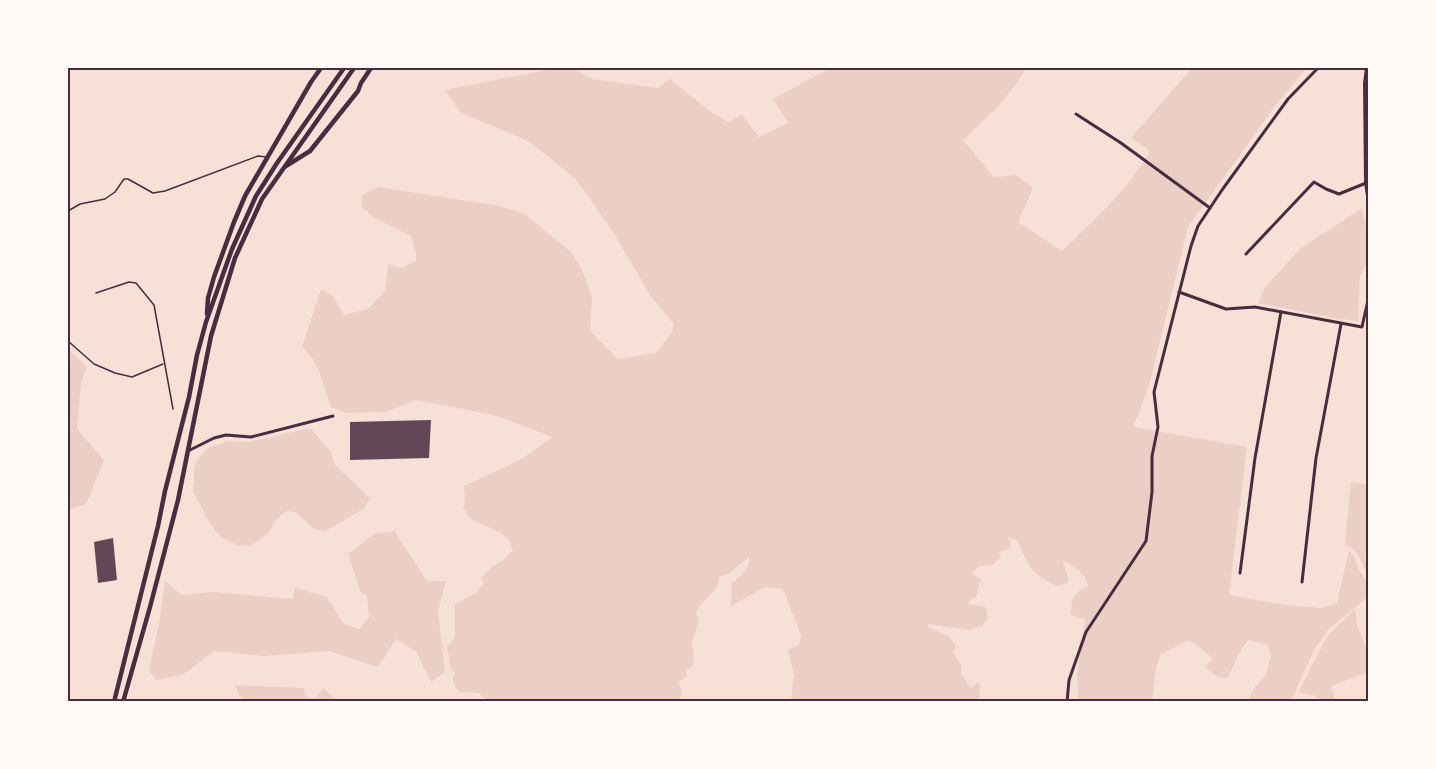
<svg xmlns="http://www.w3.org/2000/svg" width="1436" height="769" font-family="Quicksand,sans-serif">
<style>
.green{fill:#ebcfc5}
.building{fill:#644757}
.lines{fill:none;stroke-linecap:round;stroke-linejoin:round}
.service{stroke:#4a2c40;stroke-width:1.5}
.minor{stroke:#4a2c40;stroke-width:3}
.tertiary{stroke:#4a2c40;stroke-width:4}
.primary{stroke:#4a2c40;stroke-width:4.5}
.neatline{fill:none;stroke:#4a2c40;stroke-width:2}
</style>
<rect width="100%" height="100%" fill="#f7e1d7"/>
<g class="green">
<path d="M556,68H572L592,79L658,88L670,79L707,109L728,122L742,115L759,137L788,123L773,99L830,68H1025L1023,74L999,106L963,140L994,177L1016,175L1033,188L1018,222L1062,251C1094,220 1128,190 1150,151L1131,138L1192,68H1307L1276,105L1188,227L1149,386L1133,427L1247,447L1229,595L1285,605L1322,608L1337,604L1349,549L1355,559L1359,570L1368,584V597L1329,629L1314,650L1291,701H1248L1254,688L1266,675L1271,655L1267,644L1248,640L1240,651L1228,678L1217,677L1205,667L1213,658L1194,643L1187,641L1161,654L1156,668L1152,701H1078L1077,675L1085,619L1071,615C1071,599 1073,592 1088,586C1087,574 1073,566 1063,560L1069,582L1059,586C1031,576 1029,567 1018,541L1008,537L1011,545L1009,549L999,552L1001,557L992,565L979,566L972,573L981,579L976,597L972,599L968,604L986,607L988,618L982,626L968,630L929,624L928,627L948,636L956,646L953,652L961,665V674L971,688L978,682L980,686L979,701H791L794,675L788,650L799,645L801,635L783,589L765,587L731,606V584C740,576 750,569 749,557L730,573L719,577C719,593 700,600 696,614L699,619L695,634L692,641L694,664L686,671L687,677L678,682L682,691L681,698L673,702L487,701L479,693L460,692C454,685 451,681 455,672L451,670L447,646L455,638V604L476,593L484,584L481,578L493,566L502,561L513,550L509,540L501,533L470,519L463,507L465,503L464,486L520,460L553,437L494,415L416,400L386,412L346,413L331,407C324,386 319,361 302,347L321,289L332,295L344,315L368,309L385,291L388,264L402,268L416,260V253L411,236L373,217L362,207V195L378,187L500,206L525,214L571,252L582,270L592,297L590,331L618,359L656,353L672,332L674,324L650,295L615,235L576,179L530,142L460,112L445,90Z"/>
<path d="M1362,208L1368,235V261L1360,276L1358,321L1339,319L1258,303L1265,287L1301,248Z"/>
<path d="M68,350L87,366L81,384L77,429L104,460L86,504L68,510Z"/>
<path d="M310,428L331,452L334,464L370,498L364,508L326,531L314,529L295,512L286,511L276,520L267,535L250,546L236,545L221,537L211,525L199,503L193,491L195,465L201,455L208,448L227,441L249,442Z"/>
<path d="M1351,482L1368,485V576C1362,565 1358,546 1345,545Z"/>
<path d="M395,531C404,548 417,564 427,581H446L438,611L445,672L431,682L417,653L396,639L378,667L330,651L264,656L214,651L184,674L156,680L149,670L160,619L165,581L182,595L212,592L293,599L295,588L327,597L344,624L360,629L369,617L367,596L360,591L348,554L374,534Z"/>
<path d="M1355,609L1357,624L1368,653V672L1331,686L1336,701H1319L1315,696L1299,692L1311,667L1328,635Z"/>
<path d="M235,685L304,688L305,695L310,698L317,697L323,688L335,699L348,701H245L240,696Z"/>
</g>
<g class="building">
<path d="M431,420L429,458L350,460V422Z"/>
<path d="M113,538L117,580L98,583L94,542Z"/>
</g>
<g class="lines">
<g class="service">
<path d="M68,211L80,204L105,199L115,192L124,179H128L153,193L165,191L258,156L266,157"/>
<path d="M96,293L129,282L136,283L154,305L173,409"/>
<path d="M68,341L94,364L115,373L132,377L163,364"/>
</g>
<g class="minor">
<path d="M1076,114L1121,143L1210,208"/>
<path d="M1246,254L1314,182L1326,189L1339,194L1366,183"/>
<path d="M1368,274V280"/>
<path d="M1179,292L1226,309L1255,307L1362,327L1368,300"/>
<path d="M188,451L214,438L226,435L251,437L333,416"/>
<path d="M1240,573L1255,458L1281,312"/>
<path d="M1302,582L1316,458L1341,324"/>
<path d="M1067,702L1069,680L1086,632L1146,541L1152,492V456L1158,427L1154,392L1191,246L1198,226L1222,190L1288,99L1318,68"/>
</g>
<path class="tertiary" d="M1367,68L1365,83L1366,183L1368,196"/>
<g class="primary">
<path d="M286,166L310,151L358,91L361,83L371,68"/>
<path d="M207,314L208,298L214,277L234,222L245,196L311,82L321,68"/>
<path d="M114,702L158,526L165,491L189,397L197,355L206,322L232,249L256,196L277,163L344,68"/>
<path d="M123,702L150,607L178,500L211,336L235,258L262,199L354,68"/>
</g>
</g>
<rect width="1436" height="769" fill="none" stroke="#fffaf5" stroke-width="138"/>
<rect x="69" y="69" width="1298" height="631" class="neatline"/>
</svg>
